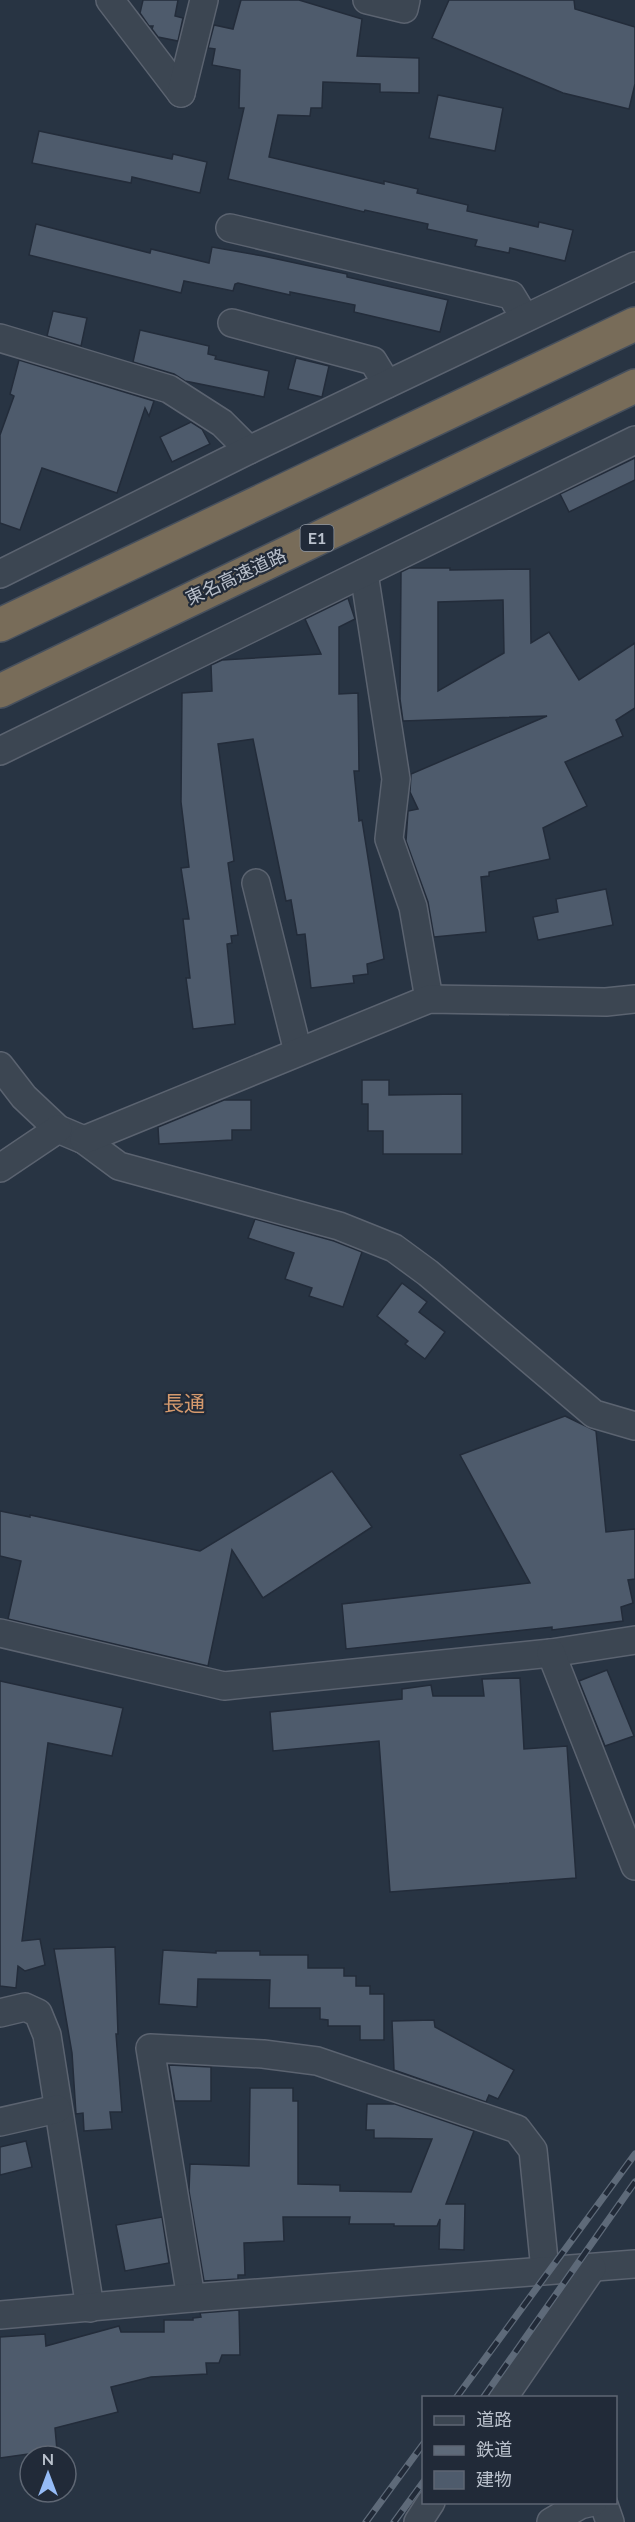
<svg xmlns="http://www.w3.org/2000/svg" width="635" height="2522" font-family="Lato,'Noto Sans JP',sans-serif">
  <style>
    .building { fill: #4e5b6c; stroke: #232c3a; stroke-width: 1.5; fill-rule: evenodd }
    .lines { fill: none; stroke-linecap: round; stroke-linejoin: round }
    .minor-casing { stroke: #5b6370; stroke-width: 30 }
    .motorway-casing { stroke: #47505d; stroke-width: 36 }
    .minor { stroke: #3c4652; stroke-width: 27 }
    .motorway { stroke: #786c59; stroke-width: 33 }
    .rail-casing { stroke: #5e6a79; stroke-width: 7 }
    .rail { stroke: #212a38; stroke-width: 4.5; stroke-dasharray: 14; stroke-linecap: butt }
    .labels { text-anchor: middle; stroke-width: 4.5; stroke-linejoin: round; paint-order: stroke }
    .shield { fill: #212a38; stroke: #8c94a0; stroke-width: 1.5 }
    .shield-label { font-size: 16px; font-weight: bold; fill: #bac1cc }
    .street-label { font-size: 18px; fill: #bac1cc; stroke: #212a38 }
    .quarter-label { font-size: 21px; fill: #d4996d; stroke: #212a38 }
  </style>
  <rect width="100%" height="100%" fill="#283443"/>
  <g class="building">
    <polygon points="143,0 178,0 175,16 183,18 178,41 158,37 152,29 153,26 149,26 140,13"/>
    <polygon points="241,0 299,0 362,19 357,56 419,58 419,93 380,92 380,84 323,82 322,108 311,108 310,116 278,115 269,157 384,184 384,181 418,189 417,193 468,205 467,211 538,227 539,222 573,230 565,261 510,248 509,253 475,246 477,240 427,229 428,224 365,210 364,212 228,179 244,108 239,108 240,70 212,65 215,49 208,48 214,25 233,29"/>
    <polygon points="449,0 574,0 575,9 635,27 635,84 629,109 563,93 432,38"/>
    <polygon points="438,95 503,108 495,151 429,138"/>
    <polygon points="39,131 172,159 173,154 207,162 200,193 132,177 131,183 32,163"/>
    <polygon points="36,224 150,253 151,249 209,263 212,247 263,256 347,274 347,277 448,300 440,332 354,312 355,305 290,292 290,295 238,283 235,284 233,291 184,281 181,293 29,255"/>
    <polygon points="53,311 87,318 81,346 47,336"/>
    <polygon points="140,330 209,346 208,354 216,356 215,359 269,371 264,397 185,381 174,374 133,362"/>
    <polygon points="296,358 329,366 322,397 288,389"/>
    <polygon points="19,360 154,401 149,416 145,408 117,493 42,468 20,530 0,523 0,435 14,396 10,394"/>
    <polygon points="191,422 202,429 210,444 172,462 160,437"/>
    <polygon points="635,458 635,480 569,512 560,494"/>
    <path d="M409 568H450V570L530 569 531 643 549 632 579 680 635 643V708L616 720 623 736 565 762 587 806 543 828 550 859 489 872V876L481 877 486 932 434 937 428 902 406 841 408 811 418 809 410 792 411 774 547 716 403 721 400 699 401 572ZM503 600 504 653 438 691V602Z"/>
    <polygon points="348,598 355,619 339,627 339,694 358,693 359,771 354,771 359,821 362,820 384,959 367,964 368,974 353,976 354,983 311,988 305,934 297,935 291,900 286,901 253,739 218,744 234,861 228,863 238,935 231,936 232,943 227,944 235,1024 193,1029 186,978 190,978 183,919 189,919 181,868 189,867 181,802 182,693 212,691 211,665 222,660 321,654 305,619"/>
    <polygon points="606,889 613,925 538,940 533,917 558,912 556,899"/>
    <polygon points="362,1080 389,1080 389,1095 462,1094 462,1154 383,1154 383,1131 368,1131 368,1104 362,1104"/>
    <polygon points="224,1100 251,1100 251,1130 232,1130 232,1140 159,1144 158,1127"/>
    <polygon points="255,1219 334,1241 362,1252 343,1307 309,1296 312,1288 285,1279 294,1253 248,1238"/>
    <polygon points="402,1283 427,1302 419,1312 445,1332 425,1359 405,1344 408,1341 377,1316"/>
    <polygon points="565,1416 596,1431 606,1532 635,1529 635,1579 628,1580 633,1603 621,1607 623,1621 552,1630 552,1627 346,1649 342,1604 530,1583 460,1455"/>
    <polygon points="332,1471 372,1527 263,1598 232,1550 208,1666 8,1619 21,1561 0,1556 0,1511 30,1517 30,1515 200,1551"/>
    <polygon points="607,1670 634,1736 605,1746 579,1681"/>
    <polygon points="520,1678 524,1749 567,1746 576,1878 390,1892 379,1741 273,1751 270,1712 402,1699 402,1689 431,1685 433,1696 484,1696 482,1679"/>
    <polygon points="0,1681 123,1708 112,1756 48,1743 22,1941 40,1939 45,1965 25,1971 18,1966 16,1988 0,1986"/>
    <polygon points="115,1947 118,2034 116,2034 122,2112 110,2112 112,2129 84,2131 83,2113 76,2114 72,2053 54,1949"/>
    <polygon points="163,1950 216,1953 216,1951 260,1951 260,1955 308,1955 308,1968 344,1968 344,1976 356,1976 356,1986 370,1986 370,1994 384,1994 384,2040 360,2040 360,2026 328,2026 328,2020 320,2019 320,2008 269,2008 270,1980 198,1979 197,2007 159,2004"/>
    <polygon points="434,2020 435,2027 514,2070 498,2099 489,2095 486,2102 394,2070 392,2021"/>
    <polygon points="169,2065 211,2067 211,2101 175,2101"/>
    <polygon points="250,2088 293,2088 293,2101 298,2101 298,2184 340,2185 340,2191 411,2192 432,2139 374,2138 374,2130 366,2130 367,2104 395,2104 474,2131 446,2204 465,2204 464,2250 439,2249 440,2219 437,2226 394,2226 394,2224 349,2224 350,2217 283,2217 284,2241 244,2243 245,2275 238,2275 238,2279 204,2281 189,2191 190,2164 249,2166"/>
    <polygon points="26,2141 32,2167 0,2175 0,2147"/>
    <polygon points="162,2217 169,2263 125,2271 116,2225"/>
    <polygon points="239,2310 240,2355 222,2355 219,2363 206,2363 207,2374 151,2377 111,2387 118,2412 55,2428 57,2450 0,2458 0,2337 45,2334 46,2346 119,2326 121,2332 164,2332 164,2320 193,2320 193,2318 201,2317 200,2313"/>
  </g>
  <g class="lines">
    <g class="minor-casing">
      <g id="minor">
        <polyline points="110,0 181,93"/>
        <polyline points="367,0 404,9 406,0"/>
        <polyline points="181,93 204,0"/>
        <polyline points="230,228 511,295 525,318"/>
        <polyline points="232,323 373,361 387,384"/>
        <polyline points="0,338 169,389 222,423 249,450"/>
        <polyline points="364,573 396,779 389,839 413,907 429,999"/>
        <polyline points="0,574 249,450 635,266"/>
        <polyline points="0,751 635,440"/>
        <polyline points="256,883 298,1052"/>
        <polyline points="0,1066 24,1097 58,1129 84,1140 119,1166 339,1226 394,1248 428,1273 594,1414 635,1426"/>
        <polyline points="84,1140 429,999 606,1002 635,999"/>
        <polyline points="0,1168 58,1129"/>
        <polyline points="0,1633 224,1686 551,1653 635,1640"/>
        <polyline points="551,1653 635,1866"/>
        <polyline points="0,2013 25,2007 38,2013 47,2035 90,2308"/>
        <polyline points="0,2122 57,2109"/>
        <polyline points="191,2298 150,2048 263,2054 317,2061 517,2129 533,2150 545,2270"/>
        <polyline points="0,2315 191,2298 635,2264"/>
        <polyline points="503,2398 592,2268"/>
        <polyline points="603,2502 610,2522"/>
        <polyline points="418,2522 431,2502"/>
        <polyline points="551,2522 580,2505 593,2502"/>
      </g>
    </g>
    <g class="motorway-casing">
      <g id="motorway">
        <polyline points="0,625 635,324"/>
        <polyline points="0,691 635,386"/>
      </g>
    </g>
    <use href="#minor" class="minor"/>
    <use href="#motorway" class="motorway"/>
    <g class="rail-casing">
      <g id="rail">
        <polyline points="456,2398 635,2154"/>
        <polyline points="483,2398 635,2182"/>
        <polyline points="366,2522 424,2443"/>
        <polyline points="394,2522 424,2481"/>
      </g>
    </g>
    <use href="#rail" class="rail"/>
  </g>
  <g class="labels">
    <rect class="shield" x="300.5" y="525" width="33" height="26" rx="4.5"/>
    <g class="shield-label">
      <text x="317" y="544">E1</text>
    </g>
    <g class="street-label">
      <text transform="translate(236 577) rotate(-25)" y="6">東名高速道路</text>
    </g>
    <g class="quarter-label">
      <text x="184" y="1411">長通</text>
    </g>
  </g>
  <rect x="422" y="2396" width="195" height="108" fill="#212a38" stroke="#5e6673" stroke-width="1.5"/>
  <rect x="434" y="2416" width="30" height="9" fill="#3c4652" stroke="#5e6673" stroke-width="1.5"/>
  <text x="476" y="2426" font-size="18" fill="#bac1cc">道路</text>
  <rect x="434" y="2446" width="30" height="9" fill="#5e6a79" stroke="#5e6673" stroke-width="1.5"/>
  <text x="476" y="2456" font-size="18" fill="#bac1cc">鉄道</text>
  <rect x="434" y="2471" width="30" height="18" fill="#4e5b6c" stroke="#5e6673" stroke-width="1.5"/>
  <text x="476" y="2486" font-size="18" fill="#bac1cc">建物</text>
  <g transform="translate(48 2474)"><circle r="28" fill="#212a38" stroke="#5e6673" stroke-width="1.5"/>
  <path d="M0-4.5L10 22L0 15L-10 22Z" fill="#95bbf6"/>
  <text y="-9" font-size="16" font-weight="bold" text-anchor="middle" fill="#bac1cc">N</text>
  </g>
</svg>
